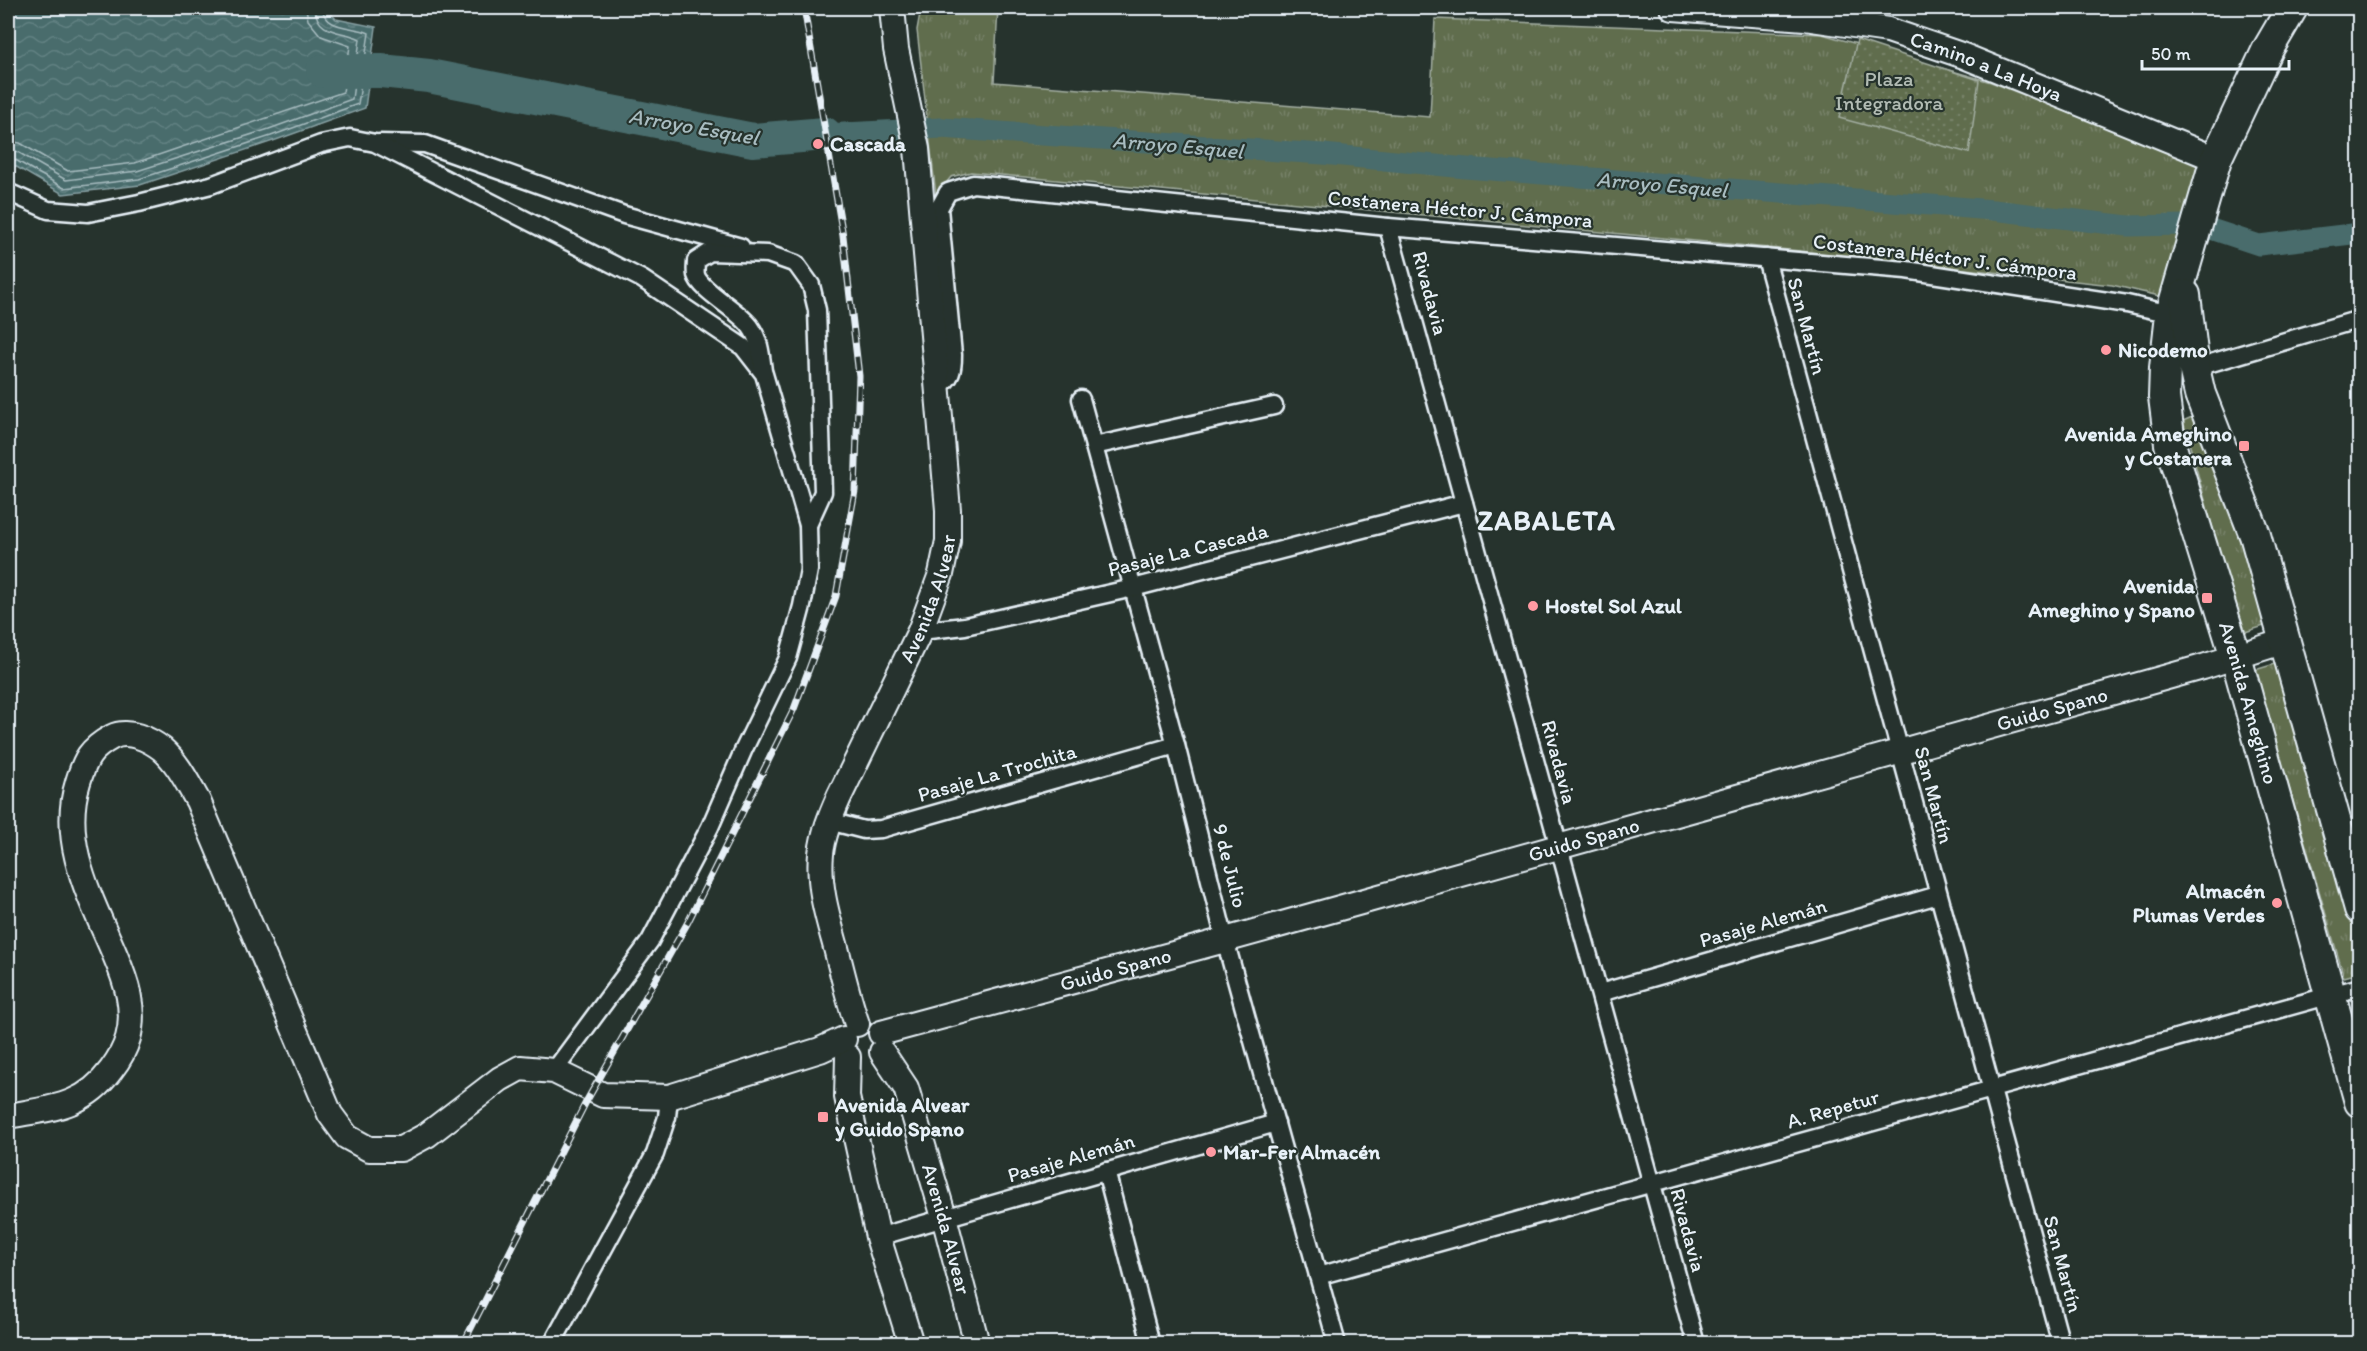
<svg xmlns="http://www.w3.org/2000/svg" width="2367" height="1351" font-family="Itim,sans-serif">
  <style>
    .grass { fill: url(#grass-tufts); stroke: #a4afa3; stroke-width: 1.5 }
    .park { fill: url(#park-dots); stroke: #a4afa3; stroke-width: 1.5 }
    .water { fill: url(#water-waves); stroke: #88a1a4; stroke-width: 1.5 }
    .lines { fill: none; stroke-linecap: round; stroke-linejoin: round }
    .shore { stroke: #a8bcc0; stroke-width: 1.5 }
    .canal { stroke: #486c6c; stroke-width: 21 }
    .river { stroke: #486c6c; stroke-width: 34 }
    .street-casing { stroke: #e8f1f8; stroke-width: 21 }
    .secondary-casing { stroke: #e8f1f8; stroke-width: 28 }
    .highway-casing { stroke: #e8f1f8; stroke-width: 34 }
    .street { stroke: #26332d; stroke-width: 16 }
    .secondary { stroke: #26332d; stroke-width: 24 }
    .highway { stroke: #26332d; stroke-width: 30 }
    .rail-casing { stroke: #e8f1f8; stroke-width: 7 }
    .rail { stroke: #26332d; stroke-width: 4.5; stroke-dasharray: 14; stroke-linecap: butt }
    .poi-dot { fill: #ff9aa2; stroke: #26332d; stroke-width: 2 }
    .labels { text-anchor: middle; stroke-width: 4.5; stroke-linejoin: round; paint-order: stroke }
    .street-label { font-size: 21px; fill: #e8f1f8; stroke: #26332d }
    .park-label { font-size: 21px; fill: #b2bcb4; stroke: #26332d }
    .poi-label { font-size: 21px; font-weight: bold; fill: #e8f1f8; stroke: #26332d; text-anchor: start }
    .water-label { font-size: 22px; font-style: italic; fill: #a8bcc0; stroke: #26332d }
    .district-label { font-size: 27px; font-weight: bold; letter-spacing: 1.5px; fill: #e8f1f8; stroke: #26332d }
  </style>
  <defs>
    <pattern id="grass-tufts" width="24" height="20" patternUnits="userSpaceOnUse" patternTransform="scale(1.5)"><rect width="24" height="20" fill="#606d4e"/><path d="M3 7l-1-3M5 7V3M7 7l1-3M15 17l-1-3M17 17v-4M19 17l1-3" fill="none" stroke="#778268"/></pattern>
    <pattern id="park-dots" width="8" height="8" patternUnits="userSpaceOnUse" patternTransform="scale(1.5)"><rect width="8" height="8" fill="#606d4e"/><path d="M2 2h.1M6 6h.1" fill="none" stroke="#778268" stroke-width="1.8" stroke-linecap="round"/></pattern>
    <pattern id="water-waves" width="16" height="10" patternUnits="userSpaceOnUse" patternTransform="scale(1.5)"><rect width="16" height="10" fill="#486c6c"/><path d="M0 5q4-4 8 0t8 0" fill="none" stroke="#628182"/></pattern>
  </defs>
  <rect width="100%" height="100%" fill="#26332d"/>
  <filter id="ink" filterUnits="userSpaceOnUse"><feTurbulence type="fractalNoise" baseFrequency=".0167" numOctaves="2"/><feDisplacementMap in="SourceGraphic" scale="12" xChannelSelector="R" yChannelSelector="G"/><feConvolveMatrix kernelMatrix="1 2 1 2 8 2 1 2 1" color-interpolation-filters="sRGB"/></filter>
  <g filter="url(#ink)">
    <g class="grass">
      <polygon points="921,8 998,8 994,82 1430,117 1435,19 1822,34 1991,82 2202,165 2164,297 2112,285 1800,251 971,172 951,177 936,195 917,30"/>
      <polygon points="2192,417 2243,540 2267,625 2242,633 2183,421"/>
      <polygon points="2278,663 2359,942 2359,973 2344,977 2255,670"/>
    </g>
    <polygon class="park" points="1857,40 1979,80 1969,153 1839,118"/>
    <polygon class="water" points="8,8 326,8 336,19 376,27 365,108 273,141 140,185 63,194 8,162"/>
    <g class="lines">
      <g class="shore">
        <polyline points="8,141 20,143 68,171 135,163 343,92 350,46 321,36 308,20 306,8"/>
        <path d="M8 150 16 151 66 180 137 171 269 129 352 99 360 39C343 30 317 36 315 8"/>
        <path d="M8 157 12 158 64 188 139 179 271 136 358 104 369 33C353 25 326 31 322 8"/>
      </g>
      <polyline class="canal" points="825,134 941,128 1323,154 1466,168 1993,210 2128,226 2187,225 2205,227 2259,245 2360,233"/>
      <polyline class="river" points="323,71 381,71 429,76 753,140 825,134"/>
      <g class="street-casing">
        <g id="street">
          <polyline points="379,143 425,144 624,215 741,247"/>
          <polyline points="8,192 48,210 88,213 139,203 211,185 321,144 350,138 375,143 642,279 743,347 764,374 808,525 809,570 802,606 788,658 743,751 710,827 650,941 554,1071"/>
          <polyline points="1388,227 1696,1344"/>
          <polyline points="1766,258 2061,1344"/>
          <polyline points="2194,368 2360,319"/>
          <path d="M763 371C761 355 760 340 750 326 738 310 700 290 696 275 695 271 696 265 696 261L710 252 768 254 796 264 811 285 817 310 823 492 808 525"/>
          <path d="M937 386C952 380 953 369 953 355L939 208 948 192 973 184 1388 227 1906 270 2127 304 2171 314"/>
          <polyline points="1081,399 1176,745 1225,940 1337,1344"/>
          <polyline points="1094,446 1274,406"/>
          <polyline points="920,631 965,626 1133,588 1464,503"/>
          <polyline points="829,821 864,830 881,829 1176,745"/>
          <polyline points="1600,993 1938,895"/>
          <polyline points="1106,1171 1151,1344"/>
          <polyline points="878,1237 1276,1123"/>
          <polyline points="1318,1276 2360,987"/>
          <polyline points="552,1344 655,1154 667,1117 669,1097"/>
        </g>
      </g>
      <g class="secondary-casing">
        <g id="secondary">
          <path id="s1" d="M1673 8 1805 18 1888 30 1964 56 2216 159"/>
          <path id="s2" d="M857 1024C848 998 842 971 835 944 827 915 818 885 821 854 823 834 831 815 839 797L920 631 941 574 948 541V510L917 149 896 49 892 8"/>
          <path id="s3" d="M881 1033 1225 940 2203 667 2285 641"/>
          <path id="s4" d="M882 1052 906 1088 944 1217 977 1344"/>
          <polyline points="848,1057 847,1097 878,1237 911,1344"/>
          <path d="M8 1116C51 1108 83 1108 111 1070 118 1061 125 1049 128 1038 136 1009 126 981 115 955 92 900 59 843 78 782 85 759 90 749 112 737 128 729 149 739 162 749 178 763 187 782 198 801L330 1114 347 1137 369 1149H401L427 1135 500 1079 520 1068 554 1071 603 1095 669 1097 820 1050 844 1039"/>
        </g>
      </g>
      <g class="highway-casing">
        <g id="highway">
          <path id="s5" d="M2292 8 2268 49 2216 159 2171 314 2165 368 2164 397 2170 444 2236 657 2360 1102"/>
          <polyline points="2185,295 2194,368 2200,394 2255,535 2360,909"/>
        </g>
      </g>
      <use href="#street" class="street"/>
      <use href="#secondary" class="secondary"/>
      <use href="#highway" class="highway"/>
      <g class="rail-casing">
        <polyline id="rail" points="463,1344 586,1102 688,922 794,709 836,596 855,491 859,376 843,236 804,8"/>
      </g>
      <use href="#rail" class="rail"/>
    </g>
  </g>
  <g class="poi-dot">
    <circle cx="818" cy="144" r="6"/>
    <circle cx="2106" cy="350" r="6"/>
    <rect x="2238" y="440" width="12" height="12" rx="3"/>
    <rect x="2201" y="592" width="12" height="12" rx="3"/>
    <circle cx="1533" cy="606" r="6"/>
    <circle cx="2277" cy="903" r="6"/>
    <rect x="817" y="1111" width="12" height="12" rx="3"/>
    <circle cx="1211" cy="1152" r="6"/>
  </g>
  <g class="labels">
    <g class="street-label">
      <text dy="7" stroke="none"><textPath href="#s1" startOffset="321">Camino a La Hoya</textPath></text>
      <text transform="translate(1460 209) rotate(5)" y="7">Costanera Héctor J. Cámpora</text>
      <text transform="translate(1945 257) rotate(7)" y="7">Costanera Héctor J. Cámpora</text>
      <text transform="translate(1430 293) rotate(75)" y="7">Rivadavia</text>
      <text transform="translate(1807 326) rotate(75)" y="7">San Martín</text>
      <text transform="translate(1188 550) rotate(-14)" y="7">Pasaje La Cascada</text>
      <text dy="7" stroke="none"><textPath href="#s2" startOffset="453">Avenida Alvear</textPath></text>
      <text dy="7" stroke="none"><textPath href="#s5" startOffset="732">Avenida Ameghino</textPath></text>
      <text dy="7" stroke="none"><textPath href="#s3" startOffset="1215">Guido Spano</textPath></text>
      <text transform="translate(1559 762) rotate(75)" y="7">Rivadavia</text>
      <text transform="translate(997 773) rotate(-16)" y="7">Pasaje La Trochita</text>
      <text transform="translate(1934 795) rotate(75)" y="7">San Martín</text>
      <text dy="7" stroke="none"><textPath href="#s3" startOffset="729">Guido Spano</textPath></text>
      <text transform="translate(1230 866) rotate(76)" y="7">9 de Julio</text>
      <text transform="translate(1763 923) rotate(-16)" y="7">Pasaje Alemán</text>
      <text dy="7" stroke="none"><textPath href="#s3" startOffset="243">Guido Spano</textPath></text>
      <text transform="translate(1833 1109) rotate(-16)" y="7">A. Repetur</text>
      <text transform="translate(1071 1158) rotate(-16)" y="7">Pasaje Alemán</text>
      <text dy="7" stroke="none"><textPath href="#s4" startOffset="190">Avenida Alvear</textPath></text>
      <text transform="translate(1688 1230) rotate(75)" y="7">Rivadavia</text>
      <text transform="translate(2063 1264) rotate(75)" y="7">San Martín</text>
    </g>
    <g class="park-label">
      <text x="1889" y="86">Plaza<tspan x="1889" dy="24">Integradora</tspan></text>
    </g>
    <g class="poi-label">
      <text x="830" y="151">Cascada</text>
      <text x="2118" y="357">Nicodemo</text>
      <text x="2232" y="441" text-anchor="end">Avenida Ameghino<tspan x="2232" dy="24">y Costanera</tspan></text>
      <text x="2195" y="593" text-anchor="end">Avenida<tspan x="2195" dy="24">Ameghino y Spano</tspan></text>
      <text x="1545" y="613">Hostel Sol Azul</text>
      <text x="2265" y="898" text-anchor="end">Almacén<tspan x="2265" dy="24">Plumas Verdes</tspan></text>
      <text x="835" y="1112">Avenida Alvear<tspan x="835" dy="24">y Guido Spano</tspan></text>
      <text x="1223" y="1159">Mar-Fer Almacén</text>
    </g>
    <g class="water-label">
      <text transform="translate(694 126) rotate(10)" y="8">Arroyo Esquel</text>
      <text transform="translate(1178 145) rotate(5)" y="8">Arroyo Esquel</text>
      <text transform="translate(1662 184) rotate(5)" y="8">Arroyo Esquel</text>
    </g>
    <g class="district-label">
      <text x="1547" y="530">ZABALETA</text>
    </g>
  </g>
  <rect width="2367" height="1351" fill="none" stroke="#26332d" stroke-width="30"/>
  <rect x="15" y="15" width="2337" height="1321" fill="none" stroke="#e8f1f8" stroke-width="2" filter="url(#ink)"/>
  <path d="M2142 60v9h147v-9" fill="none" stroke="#e8f1f8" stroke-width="3"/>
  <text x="2151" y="60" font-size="18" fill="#e8f1f8" stroke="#26332d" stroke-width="4.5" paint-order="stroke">50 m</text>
</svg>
